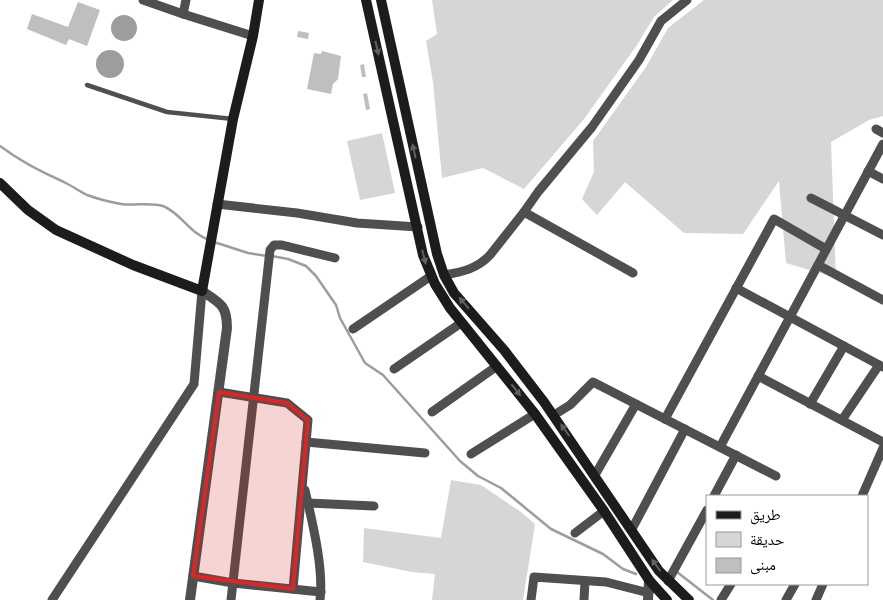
<svg xmlns="http://www.w3.org/2000/svg" width="883" height="600" font-family="'DM Sans','Noto Naskh Arabic',sans-serif">
  <style>
    .green { fill: #d6d6d6 }
    .water { fill: #9d9d9d }
    .lines { fill: none; stroke-linecap: round; stroke-linejoin: round }
    .stream { stroke: #9d9d9d; stroke-width: 2.5 }
    .building { fill: #bfbfbf }
    .service { stroke: #4f4f4f; stroke-width: 4.5 }
    .minor { stroke: #4f4f4f; stroke-width: 9 }
    .tertiary { stroke: #4f4f4f; stroke-width: 10 }
    .secondary { stroke: #1c1c1c; stroke-width: 10 }
    .oneway { fill: #606060 }
    .marked { fill: #d62828; fill-opacity: 0.2; stroke: #d62828; stroke-width: 4; stroke-linejoin: round }
  </style>
  <rect width="100%" height="100%" fill="#fff"/>
  <g class="green">
    <polygon points="432,0 673,0 654,17 637,45 584,119 524,189 483,168 442,178 433,82 426,41 437,34"/>
    <polygon points="704,0 883,0 883,116 869,120 831,142 836,278 786,263 779,181 743,234 684,233 625,182 597,215 582,199 594,172 593,141 646,67 668,28"/>
    <polygon points="382,133 395,193 360,200 347,141"/>
    <polygon points="451,480 481,485 521,512 535,524 523,600 432,600 435,574 412,572 363,562 364,528 441,538"/>
  </g>
  <g class="water">
    <circle cx="124" cy="28" r="13"/>
    <circle cx="110" cy="64" r="14"/>
  </g>
  <g class="lines">
    <g class="stream">
      <path d="M0 146C20 161 41 172 64 182 72 186 79 191 87 195 98 199 110 202 121 204 135 206 150 202 163 206 181 213 189 233 209 240"/>
      <polyline points="214,242 248,253 267,256"/>
      <polyline points="272,256 288,259 306,266 316,276 336,305 340,318 365,363 383,375 460,461 478,476 501,488 551,529 603,554 623,569 636,574"/>
      <polyline points="677,572 713,600"/>
    </g>
  </g>
  <g class="building">
    <polygon points="78,2 100,10 87,46 69,39 66,45 27,29 32,14 68,27"/>
    <polygon points="298,31 309,33 308,39 297,37"/>
    <polygon points="322,51 341,56 338,79 333,84 331,94 307,89 314,53 321,54"/>
    <polygon points="364,64 366,77 362,77 360,65"/>
    <polygon points="367,93 370,109 366,110 363,94"/>
  </g>
  <g class="lines">
    <polyline class="service" points="87,85 167,112 233,119"/>
    <g class="minor">
      <polyline points="143,0 183,14 253,36"/>
      <polyline points="183,14 186,0"/>
      <polyline points="876,129 883,133"/>
      <polyline points="868,171 883,179"/>
      <polyline points="811,198 883,235"/>
      <polyline points="217,204 297,213 357,223 418,227"/>
      <polyline points="524,212 633,273"/>
      <polyline points="818,265 883,300"/>
      <path d="M444 275C462 272 477 269 490 255L524 212 538 192 592 127 639 60 661 21 687 0"/>
      <polyline points="736,288 883,367"/>
      <polyline points="353,329 431,276"/>
      <polyline points="394,369 461,323"/>
      <polyline points="758,376 883,442"/>
      <polyline points="219,392 287,403 308,420 293,589"/>
      <polyline points="810,404 844,346"/>
      <polyline points="432,412 497,366"/>
      <polyline points="554,415 570,405 593,382 776,476"/>
      <polyline points="665,419 774,219 826,249"/>
      <polyline points="842,420 879,365"/>
      <polyline points="306,442 425,453"/>
      <polyline points="720,447 883,144"/>
      <polyline points="471,454 535,414"/>
      <polyline points="595,475 636,404"/>
      <path d="M305 490C312 521 324 568 320 600"/>
      <polyline points="714,496 736,455"/>
      <polyline points="862,496 883,448"/>
      <polyline points="308,503 374,506"/>
      <polyline points="632,529 685,429"/>
      <polyline points="575,533 604,511"/>
      <polyline points="193,576 233,583 321,592"/>
      <polyline points="668,581 707,510"/>
      <polyline points="52,600 194,384 202,291"/>
      <polyline points="231,600 270,250 274,245 282,245 335,258"/>
      <polyline points="531,600 534,577 606,582 649,593"/>
      <polyline points="584,600 585,581"/>
      <polyline points="721,600 731,584"/>
      <polyline points="786,600 795,584"/>
      <polyline points="816,600 823,584"/>
    </g>
    <g class="tertiary">
      <path d="M190 600 227 328C227 305 220 303 202 291"/>
      <polyline points="648,600 649,580"/>
    </g>
    <g class="secondary">
      <polyline points="366,0 423,255 435,284 450,308 535,414 604,511 649,580 667,600"/>
      <polyline points="381,0 437,254 444,275 454,293 504,350 544,402 659,571 689,600"/>
      <polyline points="0,183 28,210 56,230 133,265 202,291 233,119 253,36 259,0"/>
    </g>
  </g>
  <defs><path id="oneway-solid" d="M-6-.8H1V-3.2L6.5 0L1 3.2V.8H-6Z" transform="scale(1.25)"/></defs>
  <g class="oneway">
    <use href="#oneway-solid" transform="translate(377 48) rotate(77)"/>
    <use href="#oneway-solid" transform="translate(414 151) rotate(-103)"/>
    <use href="#oneway-solid" transform="translate(424 257) rotate(76)"/>
    <use href="#oneway-solid" transform="translate(464 303) rotate(-131)"/>
    <use href="#oneway-solid" transform="translate(516 390) rotate(52)"/>
    <use href="#oneway-solid" transform="translate(565 430) rotate(-125)"/>
    <use href="#oneway-solid" transform="translate(656 565) rotate(-126)"/>
  </g>
  <path class="marked" d="M219 392 287 403 308 420 293 589 193 576Z"/>
  <rect x="706" y="495" width="162" height="90" fill="#ffffff" stroke="#999999"/>
  <rect x="716" y="511" width="25" height="8" fill="#1c1c1c" stroke="#999999"/>
  <text x="750" y="520" font-size="15" fill="#000000">طريق</text>
  <rect x="716" y="532" width="25" height="15" fill="#d6d6d6" stroke="#999999"/>
  <text x="750" y="545" font-size="15" fill="#000000">حديقة</text>
  <rect x="716" y="558" width="25" height="15" fill="#bfbfbf" stroke="#999999"/>
  <text x="750" y="570" font-size="15" fill="#000000">مبنى</text>
</svg>
